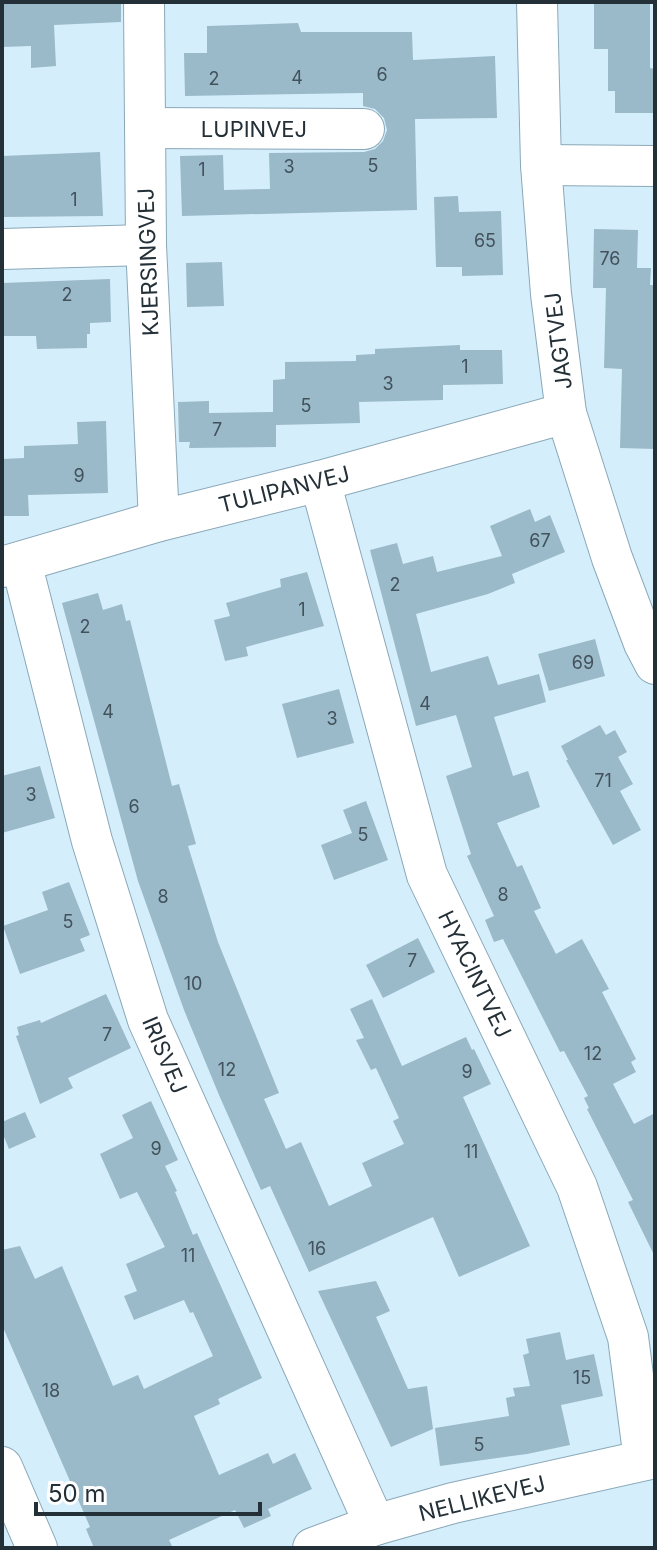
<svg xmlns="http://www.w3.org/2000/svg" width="657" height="1550" font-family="Inter,sans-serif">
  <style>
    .building { fill: #9ab9c9 }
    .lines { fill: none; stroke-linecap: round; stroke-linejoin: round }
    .minor-casing { stroke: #8aa8b8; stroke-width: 42 }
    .minor { stroke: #fff; stroke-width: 40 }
    .labels { text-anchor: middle; stroke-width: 6; stroke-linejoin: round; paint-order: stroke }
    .number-label { font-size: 18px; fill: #42525c }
    .street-label { font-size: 22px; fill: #243037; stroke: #fff }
  </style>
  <rect width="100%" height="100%" fill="#d5eefc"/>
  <g class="building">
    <polygon points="2,2 121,2 121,22 54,25 56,66 31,68 31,46 2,47"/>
    <polygon points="594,2 650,2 650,68 655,69 654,113 615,113 615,91 608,91 608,49 594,49"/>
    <polygon points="298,23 301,32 412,32 413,60 495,56 497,118 415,119 417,210 182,216 180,156 223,155 224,190 270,189 269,153 364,152 375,149 383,141 387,130 384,118 375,109 363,106 363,93 185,96 184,53 207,53 207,26"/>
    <polygon points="100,152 103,216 2,217 2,156"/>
    <polygon points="458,196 459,212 501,211 503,275 462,276 462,267 436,267 434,197"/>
    <polygon points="594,229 638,230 637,268 651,268 650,285 655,285 655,449 620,448 622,369 604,368 606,288 593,288"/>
    <polygon points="222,262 224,306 187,307 186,263"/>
    <polygon points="110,279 111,322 90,323 90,334 87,334 87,348 37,349 36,336 2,336 2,283"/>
    <polygon points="460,345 460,350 502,350 503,384 443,385 443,400 359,402 360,423 276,425 276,447 189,448 190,442 179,442 178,402 209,401 209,413 273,412 273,380 285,379 285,362 356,361 356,355 375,354 375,349"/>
    <polygon points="106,421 108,493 28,495 29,516 2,516 2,459 24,458 24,446 78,444 77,422"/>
    <polygon points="530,509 535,522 550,515 565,552 512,574 515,583 488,594 416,614 431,672 488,656 498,685 539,674 546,702 494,717 513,776 528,771 540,807 497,823 517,867 522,865 541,908 534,911 556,954 582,939 609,989 602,992 636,1059 631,1062 636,1072 613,1084 634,1124 655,1113 655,1257 628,1202 633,1200 587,1109 589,1108 584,1098 588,1096 564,1051 560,1052 503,939 494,942 485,920 494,916 467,856 471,854 446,776 472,767 456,715 416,726 370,550 397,543 403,564 433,556 437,572 502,556 490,526"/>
    <polygon points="307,572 324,626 246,647 248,656 225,661 214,620 230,616 226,603 281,587 280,579"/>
    <polygon points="98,593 103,610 122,604 126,621 130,620 172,786 179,784 196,844 188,846 218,942 279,1093 264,1099 286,1149 301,1142 329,1206 372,1186 362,1163 404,1144 393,1121 399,1118 376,1068 371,1070 356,1040 364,1038 350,1009 372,999 402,1066 466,1037 472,1050 474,1049 491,1084 463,1097 530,1246 459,1277 433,1217 309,1272 270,1186 261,1190 219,1095 184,1010 138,881 62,603"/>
    <polygon points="595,639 605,676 549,691 538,654"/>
    <polygon points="339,689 354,743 297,758 282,704"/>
    <polygon points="600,725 606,735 615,730 627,752 618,757 633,784 620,791 641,830 613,845 566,760 568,760 561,746"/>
    <polygon points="40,766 55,818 2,833 2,776"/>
    <polygon points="366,801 388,860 334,880 321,845 352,833 343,810"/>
    <polygon points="69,882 90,935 80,939 85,951 20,974 3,926 48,910 42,892"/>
    <polygon points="418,938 435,972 383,998 366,965"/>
    <polygon points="106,994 131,1048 68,1078 73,1088 40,1104 16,1036 19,1035 17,1027 40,1020 41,1023"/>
    <polygon points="151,1101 178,1160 165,1166 177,1191 175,1192 193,1235 197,1233 262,1378 218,1399 220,1404 194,1416 219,1475 268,1453 273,1464 295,1453 312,1489 268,1509 271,1516 244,1528 235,1510 169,1540 173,1548 94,1548 86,1529 90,1527 2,1325 2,1250 20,1246 35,1279 62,1266 113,1386 138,1375 144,1389 213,1356 193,1312 190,1313 184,1300 134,1320 124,1296 137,1291 126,1264 165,1247 137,1192 120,1199 100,1154 133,1138 122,1115"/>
    <polygon points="25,1112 36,1137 9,1149 2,1132 2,1122"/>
    <polygon points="376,1281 390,1311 376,1317 408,1389 427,1386 433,1429 391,1447 318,1291"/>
    <polygon points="560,1332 566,1360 594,1354 603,1396 561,1405 570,1445 527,1454 440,1466 435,1428 509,1416 506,1398 515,1396 513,1388 530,1386 523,1355 529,1353 526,1339"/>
  </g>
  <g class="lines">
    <g class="minor-casing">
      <g id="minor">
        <polyline points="144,2 146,245 159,521"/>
        <polyline points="537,2 541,165 551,294 566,413 612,558 644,643 655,664"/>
        <polyline points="145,128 364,129"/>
        <polyline points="541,165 655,166"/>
        <polyline points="2,249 146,245"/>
        <polyline points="320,481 427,875 577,1187 628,1337 644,1460"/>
        <polyline points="21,562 92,841 148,1020 375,1525"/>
        <polyline points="2,567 159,521 320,481 566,413"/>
        <polyline points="2,1467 37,1548"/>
        <polyline points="313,1548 375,1525 453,1503 655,1458"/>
      </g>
    </g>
    <use href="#minor" class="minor"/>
  </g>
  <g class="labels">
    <g class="number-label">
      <text x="382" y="81">6</text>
      <text x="297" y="84">4</text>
      <text x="214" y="85">2</text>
      <text x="373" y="172">5</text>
      <text x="289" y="173">3</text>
      <text x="202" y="176">1</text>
      <text x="74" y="206">1</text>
      <text x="485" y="247">65</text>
      <text x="610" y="265">76</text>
      <text x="67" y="301">2</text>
      <text x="465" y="373">1</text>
      <text x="388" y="390">3</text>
      <text x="306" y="412">5</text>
      <text x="217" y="436">7</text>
      <text x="79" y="482">9</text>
      <text x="540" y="547">67</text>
      <text x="395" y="591">2</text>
      <text x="302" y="616">1</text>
      <text x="85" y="633">2</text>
      <text x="583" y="669">69</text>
      <text x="425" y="710">4</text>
      <text x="108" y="718">4</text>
      <text x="332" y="725">3</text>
      <text x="603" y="787">71</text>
      <text x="31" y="801">3</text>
      <text x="134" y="813">6</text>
      <text x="363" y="841">5</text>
      <text x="503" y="901">8</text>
      <text x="163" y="903">8</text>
      <text x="68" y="928">5</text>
      <text x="412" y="967">7</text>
      <text x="193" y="990">10</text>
      <text x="107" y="1041">7</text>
      <text x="593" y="1060">12</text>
      <text x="227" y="1076">12</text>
      <text x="467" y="1078">9</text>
      <text x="156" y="1155">9</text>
      <text x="471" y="1158">11</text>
      <text x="317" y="1255">16</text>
      <text x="188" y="1262">11</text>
      <text x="582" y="1384">15</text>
      <text x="51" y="1397">18</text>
      <text x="479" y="1451">5</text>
    </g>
    <g class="street-label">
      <text x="254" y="137">LUPINVEJ</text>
      <text transform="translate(148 262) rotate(-92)" y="8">KJERSINGVEJ</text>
      <text transform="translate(558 341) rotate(-97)" y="8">JAGTVEJ</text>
      <text transform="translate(284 489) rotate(-14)" y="8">TULIPANVEJ</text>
      <text transform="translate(475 974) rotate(64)" y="8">HYACINTVEJ</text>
      <text transform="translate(165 1055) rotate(67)" y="8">IRISVEJ</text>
      <text transform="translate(482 1498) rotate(-14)" y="8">NELLIKEVEJ</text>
    </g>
  </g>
  <rect width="657" height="1550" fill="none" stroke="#243037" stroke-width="8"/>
  <path d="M36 1502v12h224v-12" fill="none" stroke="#243037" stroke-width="4"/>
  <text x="48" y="1502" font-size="24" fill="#243037" stroke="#ffffff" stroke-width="6" paint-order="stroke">50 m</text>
</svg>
